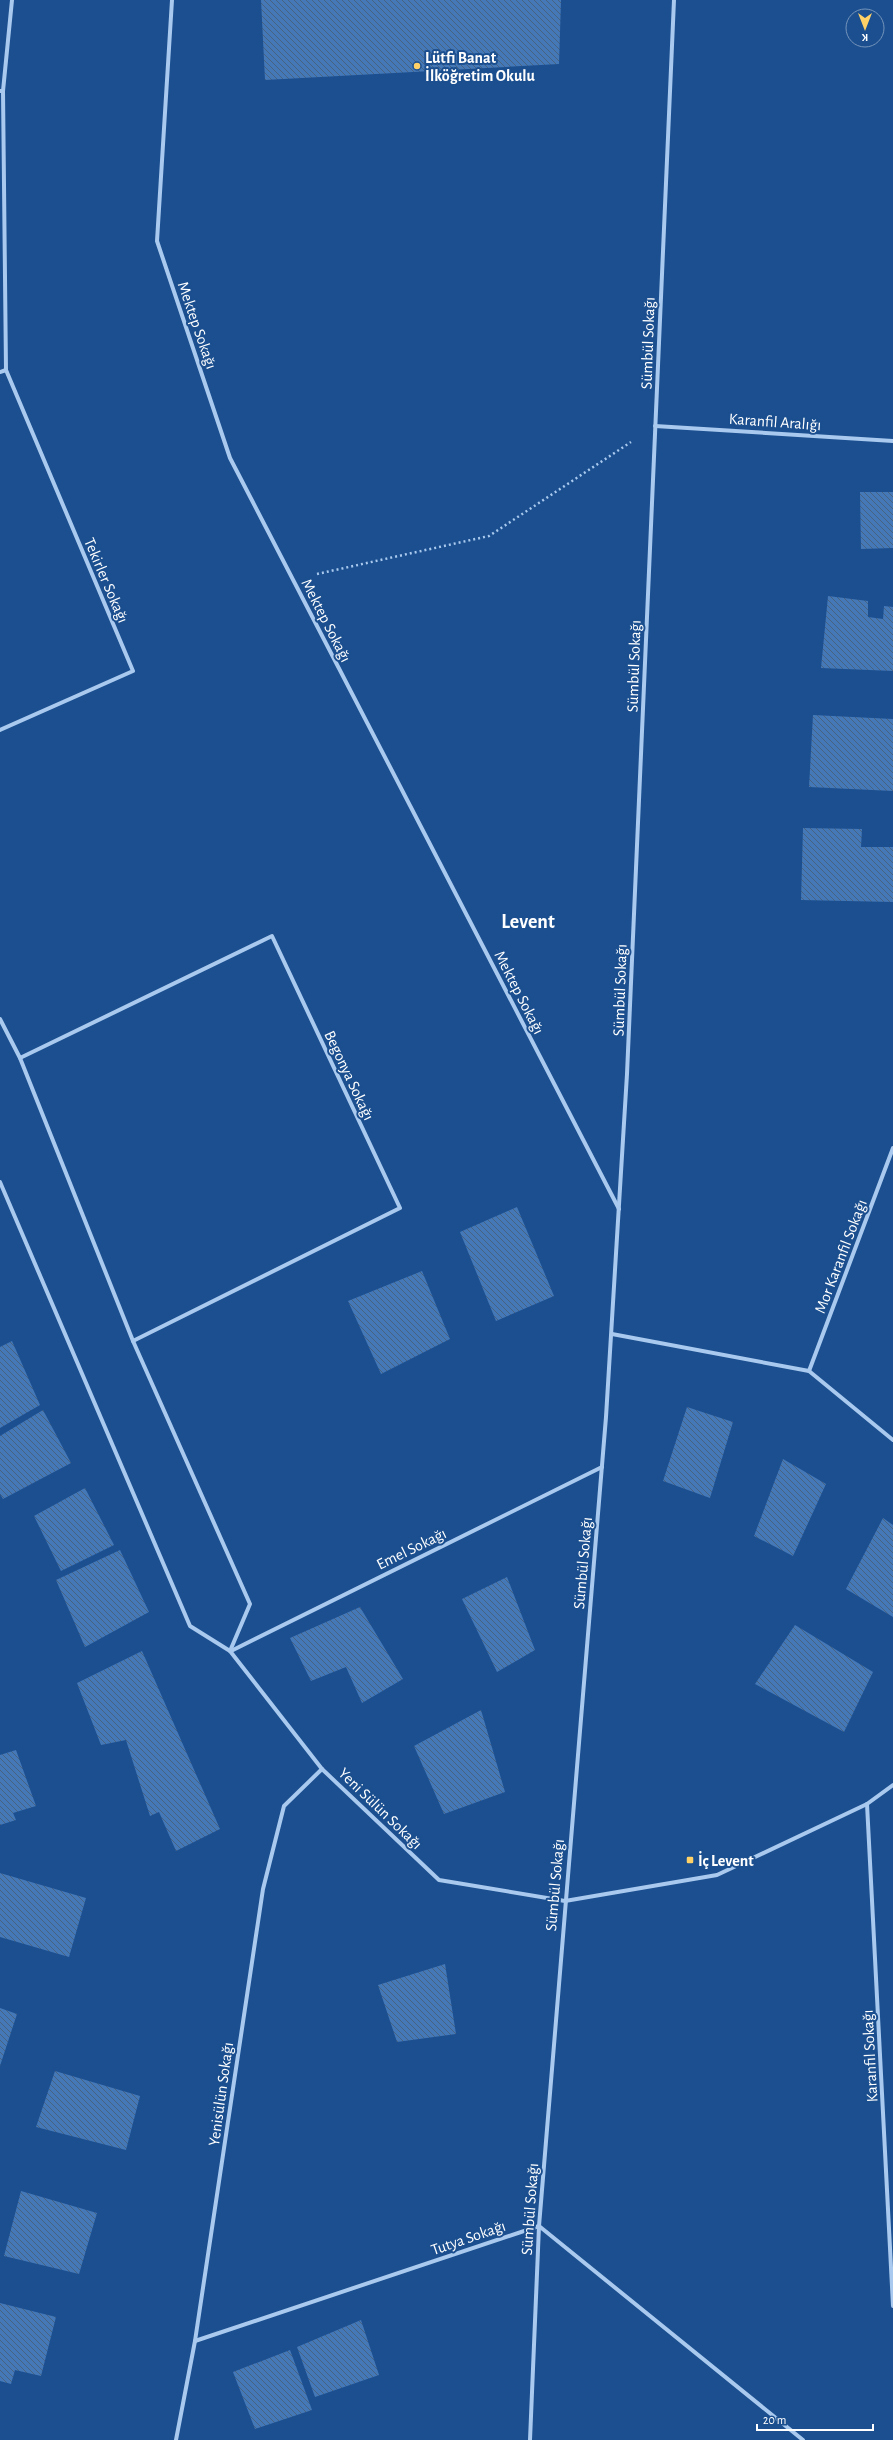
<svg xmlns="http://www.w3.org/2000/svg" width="893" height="2440" font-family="'Alegreya Sans',sans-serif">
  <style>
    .building { fill: url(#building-back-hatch) }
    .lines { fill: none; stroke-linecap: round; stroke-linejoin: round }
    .path { stroke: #a9c9ee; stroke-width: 2.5; stroke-dasharray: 2 3; stroke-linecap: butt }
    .minor { stroke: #a9c9ee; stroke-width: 4 }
    .poi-dot { fill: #ffd166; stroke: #1b4f8f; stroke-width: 1.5 }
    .labels { text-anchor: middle; stroke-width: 4; stroke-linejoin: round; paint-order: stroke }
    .poi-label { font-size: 16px; font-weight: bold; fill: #fff; stroke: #1b4f8f; text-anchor: start }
    .street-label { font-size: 16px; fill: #fff; stroke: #1b4f8f }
    .district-label { font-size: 20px; font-weight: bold; fill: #fff; stroke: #1b4f8f }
  </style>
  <defs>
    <pattern id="building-back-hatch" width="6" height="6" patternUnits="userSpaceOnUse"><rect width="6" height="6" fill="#4478b7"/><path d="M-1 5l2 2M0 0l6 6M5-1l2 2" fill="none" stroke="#486282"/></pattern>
  </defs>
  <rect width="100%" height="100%" fill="#1b4f8f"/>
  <g class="building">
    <polygon points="261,0 561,0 559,64 265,80"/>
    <polygon points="860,492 893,492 893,548 861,549"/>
    <polygon points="828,596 868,601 868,617 883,619 884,606 893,607 893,671 821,668"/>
    <polygon points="813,715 893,719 893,791 809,787"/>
    <polygon points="803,828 862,829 861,847 893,847 893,902 801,900"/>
    <polygon points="517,1207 554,1296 496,1321 460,1232"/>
    <polygon points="422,1271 450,1339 381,1374 348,1301"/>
    <polygon points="12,1341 40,1405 0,1428 0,1347"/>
    <polygon points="687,1407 733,1422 710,1498 663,1481"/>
    <polygon points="43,1410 71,1463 3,1499 0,1494 0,1436"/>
    <polygon points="783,1459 826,1484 793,1556 754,1536"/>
    <polygon points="85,1488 114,1545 61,1571 34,1516"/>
    <polygon points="883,1518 893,1525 893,1617 846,1589"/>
    <polygon points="120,1550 149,1612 85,1647 56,1580"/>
    <polygon points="507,1577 535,1650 497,1672 462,1599"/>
    <polygon points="360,1607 403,1679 362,1703 346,1667 311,1681 290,1638"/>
    <polygon points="795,1625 873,1672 844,1732 755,1684"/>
    <polygon points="142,1651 220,1829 176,1851 159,1812 150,1816 126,1740 101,1745 77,1683"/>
    <polygon points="481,1710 505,1792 444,1814 414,1746"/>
    <polygon points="16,1750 36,1806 13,1813 16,1820 0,1825 0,1755"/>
    <polygon points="0,1873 86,1898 69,1957 0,1937"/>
    <polygon points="445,1964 456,2034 397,2042 378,1985"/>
    <polygon points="0,2008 17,2014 0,2066"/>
    <polygon points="55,2071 140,2096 126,2150 36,2127"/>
    <polygon points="21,2191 97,2213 79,2274 4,2256"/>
    <polygon points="0,2303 56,2317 41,2376 15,2370 11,2384 0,2381"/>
    <polygon points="361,2320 379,2375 315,2397 297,2347"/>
    <polygon points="290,2350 312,2410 255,2429 233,2372"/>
  </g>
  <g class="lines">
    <polyline class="path" points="317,574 489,536 631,442"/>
    <g class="minor">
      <polyline points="172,0 157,241 230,458 619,1209"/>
      <polyline points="0,91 3,91 12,0"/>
      <polyline points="3,91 6,370"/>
      <polyline points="0,372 6,370 133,671 0,730"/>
      <polyline points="655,426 893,441"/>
      <polyline points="0,1019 20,1058 133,1341 250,1604 230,1651"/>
      <polyline points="20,1058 272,936 400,1208 133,1341"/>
      <polyline points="0,1182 190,1626 230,1651 322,1769 439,1880 565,1901 717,1875 867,1804 893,1785"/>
      <polyline points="612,1334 809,1371 893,1440"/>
      <polyline points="809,1371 893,1148"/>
      <polyline points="231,1651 602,1467"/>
      <polyline points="867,1804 893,2306"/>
      <polyline points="195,2341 539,2226 803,2440"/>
      <polyline points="176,2440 195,2341 263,1889 284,1806 322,1769"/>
      <polyline points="530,2440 539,2226 606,1417 627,1074 674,0"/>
    </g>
  </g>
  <g class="poi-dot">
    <circle cx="417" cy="66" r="4"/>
    <rect x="686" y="1856" width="8" height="8" rx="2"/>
  </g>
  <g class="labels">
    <g class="poi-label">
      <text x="425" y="63">Lütfi Banat<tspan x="425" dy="18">İlköğretim Okulu</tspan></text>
      <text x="698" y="1866">İç Levent</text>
    </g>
    <g class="street-label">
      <text transform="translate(198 325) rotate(71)" y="6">Mektep Sokağı</text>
      <text transform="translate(647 343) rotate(-88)" y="6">Sümbül Sokağı</text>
      <text transform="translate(775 421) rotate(4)" y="6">Karanfil Aralığı</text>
      <text transform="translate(107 580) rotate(67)" y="6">Tekirler Sokağı</text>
      <text transform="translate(327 620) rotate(63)" y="6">Mektep Sokağı</text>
      <text transform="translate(633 666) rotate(-88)" y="6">Sümbül Sokağı</text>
      <text transform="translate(619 990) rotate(-88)" y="6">Sümbül Sokağı</text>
      <text transform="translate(520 992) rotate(63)" y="6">Mektep Sokağı</text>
      <text transform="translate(350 1075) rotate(65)" y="6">Begonya Sokağı</text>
      <text transform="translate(840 1256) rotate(-69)" y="6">Mor Karanfil Sokağı</text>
      <text transform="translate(411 1548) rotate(-26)" y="6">Emel Sokağı</text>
      <text transform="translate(582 1563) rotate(-85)" y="6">Sümbül Sokağı</text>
      <text transform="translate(381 1808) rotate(44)" y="6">Yeni Sülün Sokağı</text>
      <text transform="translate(554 1885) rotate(-85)" y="6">Sümbül Sokağı</text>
      <text transform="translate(869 2056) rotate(-93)" y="6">Karanfil Sokağı</text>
      <text transform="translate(220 2094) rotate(-82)" y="6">Yenisülün Sokağı</text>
      <text transform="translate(529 2209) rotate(-86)" y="6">Sümbül Sokağı</text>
      <text transform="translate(468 2237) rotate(-19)" y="6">Tutya Sokağı</text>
    </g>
    <g class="district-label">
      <text x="528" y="928">Levent</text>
    </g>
  </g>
  <g transform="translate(865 28) rotate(180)"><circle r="19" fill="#1b4f8f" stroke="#7695bc"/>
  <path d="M0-3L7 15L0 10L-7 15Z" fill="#ffd166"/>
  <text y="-6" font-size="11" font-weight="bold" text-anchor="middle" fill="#ffffff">K</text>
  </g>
  <path d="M757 2424v6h116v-6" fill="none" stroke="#ffffff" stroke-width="2"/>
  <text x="763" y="2424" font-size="12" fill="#ffffff" stroke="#1b4f8f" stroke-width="3" paint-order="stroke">20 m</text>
</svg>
